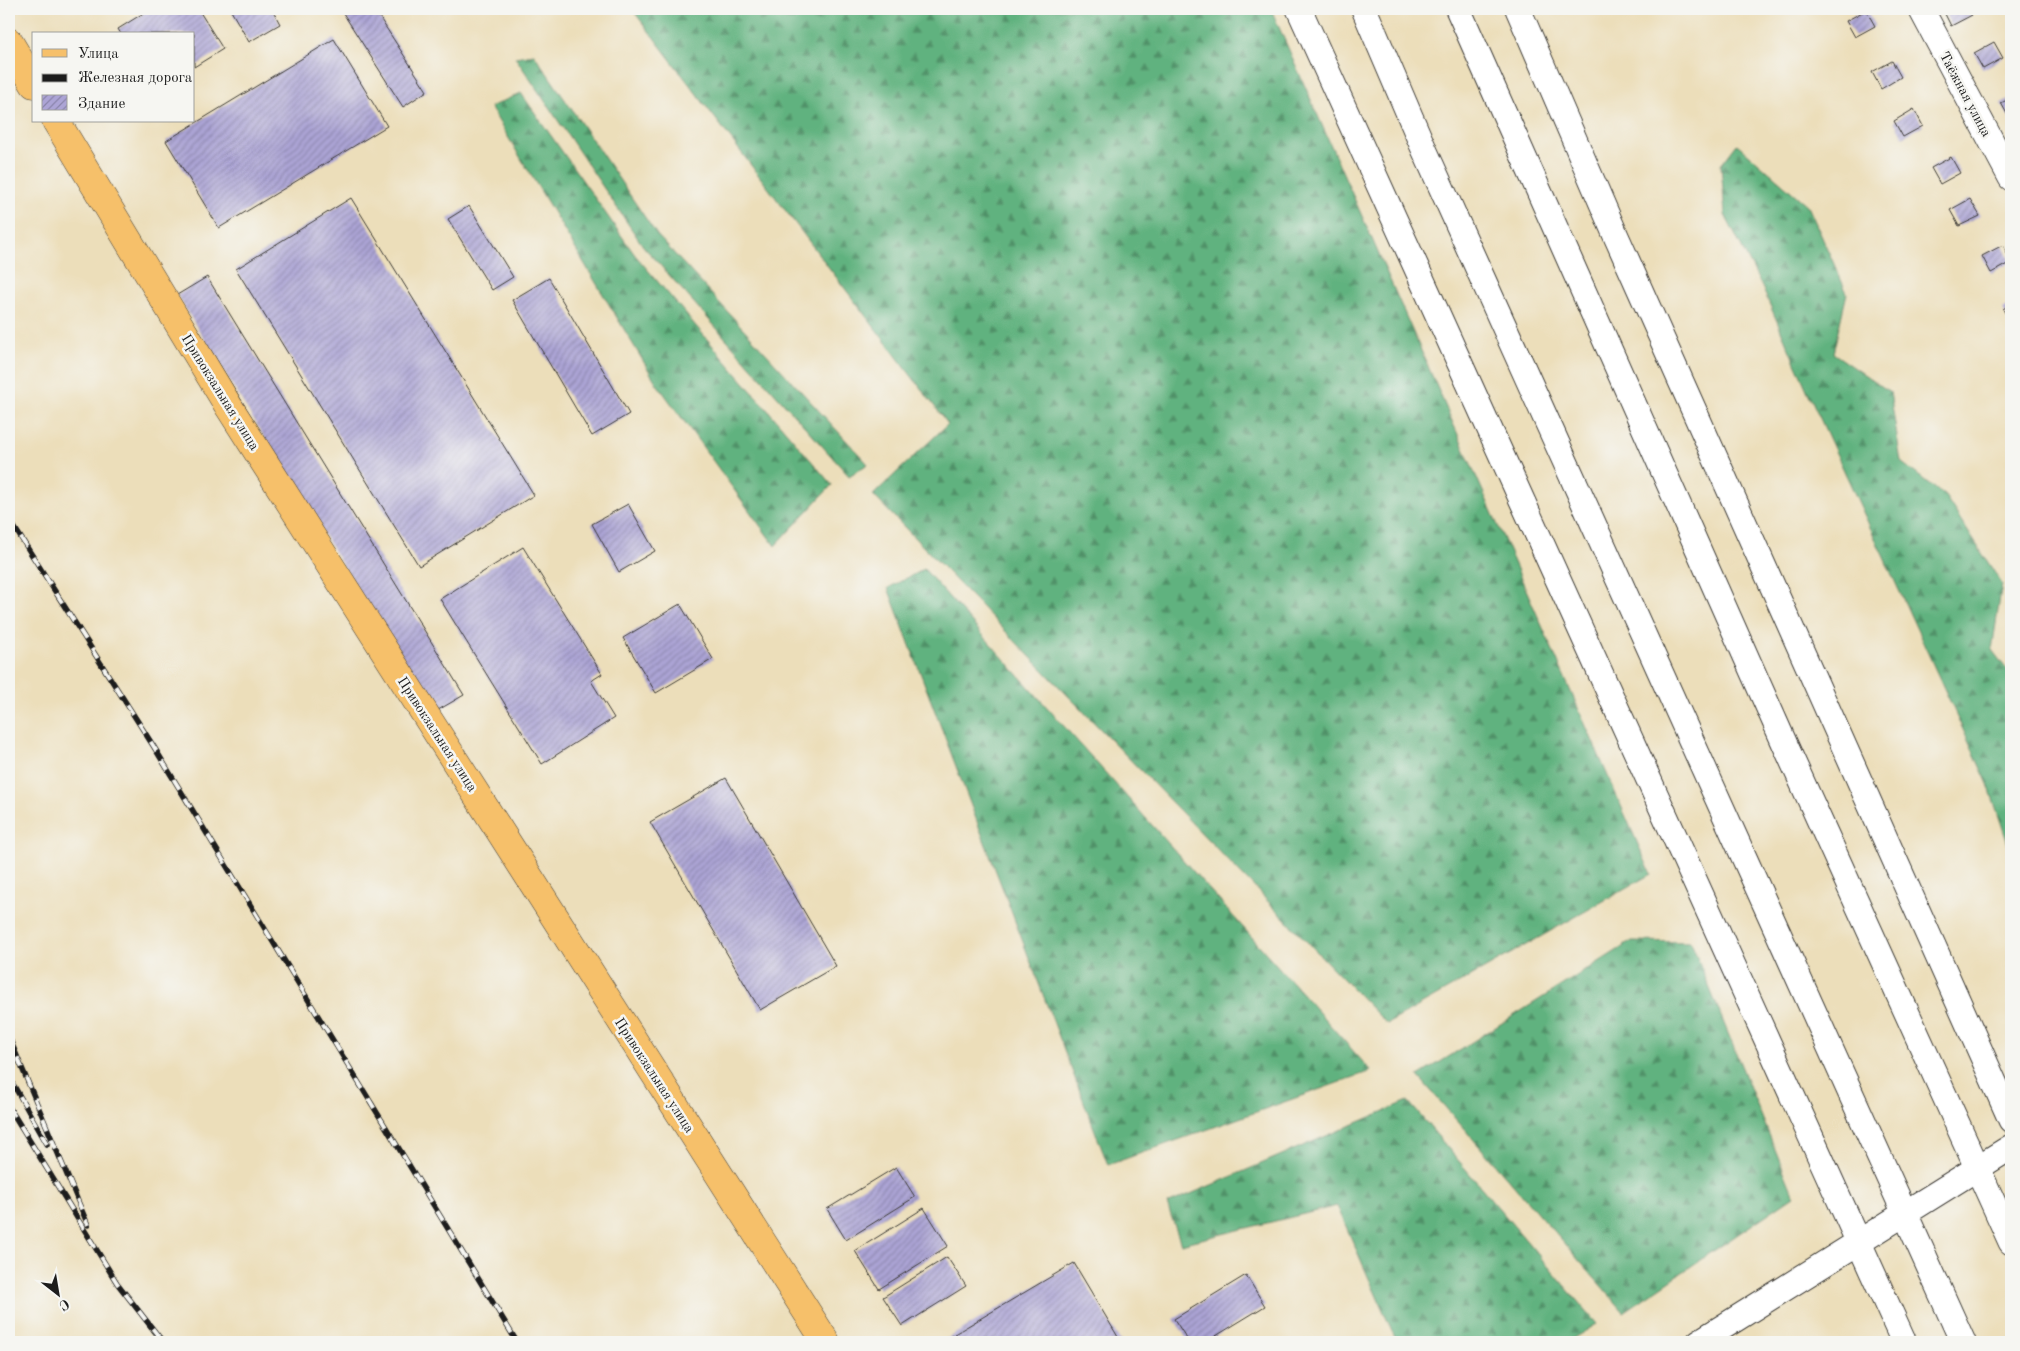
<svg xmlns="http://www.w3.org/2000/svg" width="2020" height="1351" font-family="'Old Standard TT',serif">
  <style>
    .forest { fill: url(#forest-firs); stroke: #3e674e }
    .building { fill: url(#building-hatch) }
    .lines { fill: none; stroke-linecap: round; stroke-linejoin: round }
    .minor-casing { stroke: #3b3934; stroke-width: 27 }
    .major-casing { stroke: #3b3934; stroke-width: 29 }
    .minor { stroke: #fff; stroke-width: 25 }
    .major { stroke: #f6c06b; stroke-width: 28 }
    .rail-casing { stroke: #1c1c1c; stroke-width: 5.5 }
    .rail { stroke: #f6f6f2; stroke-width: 4; stroke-dasharray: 11; stroke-linecap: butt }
    .labels { text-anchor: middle; stroke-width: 5; stroke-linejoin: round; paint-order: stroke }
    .street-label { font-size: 14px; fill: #1c1c1c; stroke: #f6f6f2 }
  </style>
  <defs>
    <pattern id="forest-firs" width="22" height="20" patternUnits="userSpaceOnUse" patternTransform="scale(1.25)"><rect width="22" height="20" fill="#61b27f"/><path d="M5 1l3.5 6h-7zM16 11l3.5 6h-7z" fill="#4f9067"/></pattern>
    <pattern id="building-hatch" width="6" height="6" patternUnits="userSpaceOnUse" patternTransform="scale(1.25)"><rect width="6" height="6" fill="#aca4d5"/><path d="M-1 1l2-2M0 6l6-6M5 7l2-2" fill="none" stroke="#8b85ac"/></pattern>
  </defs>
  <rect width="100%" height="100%" fill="#f6f6f2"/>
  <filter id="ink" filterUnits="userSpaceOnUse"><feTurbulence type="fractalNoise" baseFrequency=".02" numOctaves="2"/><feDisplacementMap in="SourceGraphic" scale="10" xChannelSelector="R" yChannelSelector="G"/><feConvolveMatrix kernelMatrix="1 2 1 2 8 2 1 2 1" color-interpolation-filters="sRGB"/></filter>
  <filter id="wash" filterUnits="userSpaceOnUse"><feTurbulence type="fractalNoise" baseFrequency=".0096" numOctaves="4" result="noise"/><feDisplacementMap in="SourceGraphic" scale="20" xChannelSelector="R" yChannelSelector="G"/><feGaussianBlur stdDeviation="1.12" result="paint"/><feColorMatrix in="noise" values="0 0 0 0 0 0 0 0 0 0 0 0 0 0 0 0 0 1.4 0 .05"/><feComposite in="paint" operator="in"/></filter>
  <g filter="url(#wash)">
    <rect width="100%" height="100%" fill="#ecdeba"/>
    <g class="forest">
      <polygon points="632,9 1271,9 1651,874 1387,1024 873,495 948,424"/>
      <polygon points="534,54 657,235 868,464 849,476 643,246 515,57"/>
      <polygon points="521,93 635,255 832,485 775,546 657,384 490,107"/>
      <polygon points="1737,144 1808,206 1847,293 1833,353 1890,392 1901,462 1945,496 2002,584 1992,650 2011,675 2011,853 1988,784 1807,390 1762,287 1725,215 1721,165"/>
      <polygon points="924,569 1371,1071 1108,1165 888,588"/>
      <polygon points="1632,941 1691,942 1794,1196 1624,1312 1418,1076"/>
      <polygon points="1408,1101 1597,1324 1567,1342 1397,1342 1337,1206 1181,1244 1167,1204"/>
    </g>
    <g id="blocks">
      <g class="building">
        <polygon points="150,9 198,9 223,49 194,67 194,34 121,34 118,29"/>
        <polygon points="230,9 272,9 280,24 249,42"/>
        <polygon points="350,9 374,9 427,91 403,107 343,13"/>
        <polygon points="1944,9 1969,9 1972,15 1951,26 1943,10"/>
        <polygon points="1866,10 1875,26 1855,37 1846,21"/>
        <polygon points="334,39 387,126 219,228 166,141"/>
        <polygon points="1994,42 2003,58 1983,69 1974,53"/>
        <polygon points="1892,61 1901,77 1881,89 1872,72"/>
        <polygon points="2011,98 2011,121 2001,103"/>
        <polygon points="1914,109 1923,126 1903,137 1894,121"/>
        <polygon points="1951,157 1960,173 1940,184 1931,168"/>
        <polygon points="351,198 534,495 419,566 236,269"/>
        <polygon points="1970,199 1980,216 1959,226 1950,210"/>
        <polygon points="469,206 513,277 492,290 448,219"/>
        <polygon points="2003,245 2011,262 1991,273 1982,256"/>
        <polygon points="207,277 464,695 433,713 177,295"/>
        <polygon points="549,278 629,414 592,436 512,300"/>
        <polygon points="2011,304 2011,324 2003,309"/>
        <polygon points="628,504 655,551 619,572 592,524"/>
        <polygon points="523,547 602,674 591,681 614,718 542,764 440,599"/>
        <polygon points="680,604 713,659 656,693 623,638"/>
        <polygon points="726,778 836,966 760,1010 650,822"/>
        <polygon points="896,1167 915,1197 846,1240 827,1209"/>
        <polygon points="924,1208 948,1246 879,1289 855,1251"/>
        <polygon points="947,1257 966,1286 902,1326 883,1297"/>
        <polygon points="1074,1263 1121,1342 941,1342"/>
        <polygon points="1246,1275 1265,1306 1206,1342 1189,1342 1174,1319"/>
      </g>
    </g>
  </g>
  <g filter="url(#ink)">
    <use href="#blocks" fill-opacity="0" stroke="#3b3934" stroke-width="1"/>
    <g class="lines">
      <g class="minor-casing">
        <g id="minor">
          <polyline points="1299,9 1904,1342"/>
          <polyline points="1364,9 1424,149 1963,1342"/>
          <polyline points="1458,9 1787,749 2011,1242"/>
          <polyline points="1518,9 1616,236 2011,1120"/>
          <polyline points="1921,9 2011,178"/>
          <polyline points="1699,1342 2011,1147"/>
        </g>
      </g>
      <g class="major-casing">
        <g id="major">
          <polyline points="9,42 34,84"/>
          <polyline points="56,121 229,407 826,1342"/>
        </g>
      </g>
      <use href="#minor" class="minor"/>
      <use href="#major" class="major"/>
      <g class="rail-casing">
        <g id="rail">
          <polyline points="9,519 154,747 517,1342"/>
          <polyline points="9,1037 88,1225"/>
          <polyline points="9,1077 47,1144"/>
          <polyline points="9,1107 117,1283 163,1342"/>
        </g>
      </g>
      <use href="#rail" class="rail"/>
    </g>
  </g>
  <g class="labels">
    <g class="street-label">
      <text transform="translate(1966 94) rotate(62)" y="5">Таёжная улица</text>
      <text transform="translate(221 392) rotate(58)" y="5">Привокзальная улица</text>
      <text transform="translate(438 734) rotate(57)" y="5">Привокзальная улица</text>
      <text transform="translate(655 1075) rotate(57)" y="5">Привокзальная улица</text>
    </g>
  </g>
  <rect width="2020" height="1351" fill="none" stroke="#f6f6f2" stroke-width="30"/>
  <rect x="32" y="32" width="162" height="90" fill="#f6f6f2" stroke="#9f9f9c"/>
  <rect x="42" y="49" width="25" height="8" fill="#f6c06b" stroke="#9f9f9c"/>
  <text x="78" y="58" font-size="15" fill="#1c1c1c">Улица</text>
  <rect x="42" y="74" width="25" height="8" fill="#1c1c1c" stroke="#9f9f9c"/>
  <text x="78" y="82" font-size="15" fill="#1c1c1c">Железная дорога</text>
  <rect x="42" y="95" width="25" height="15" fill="url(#building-hatch)" stroke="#9f9f9c"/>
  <text x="78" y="108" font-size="15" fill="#1c1c1c">Здание</text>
  <g transform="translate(58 1294) rotate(149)" stroke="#f6f6f2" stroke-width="4" paint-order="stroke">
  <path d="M0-4L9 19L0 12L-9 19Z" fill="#1c1c1c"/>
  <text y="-8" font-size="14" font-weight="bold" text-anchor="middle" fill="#1c1c1c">С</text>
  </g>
</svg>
